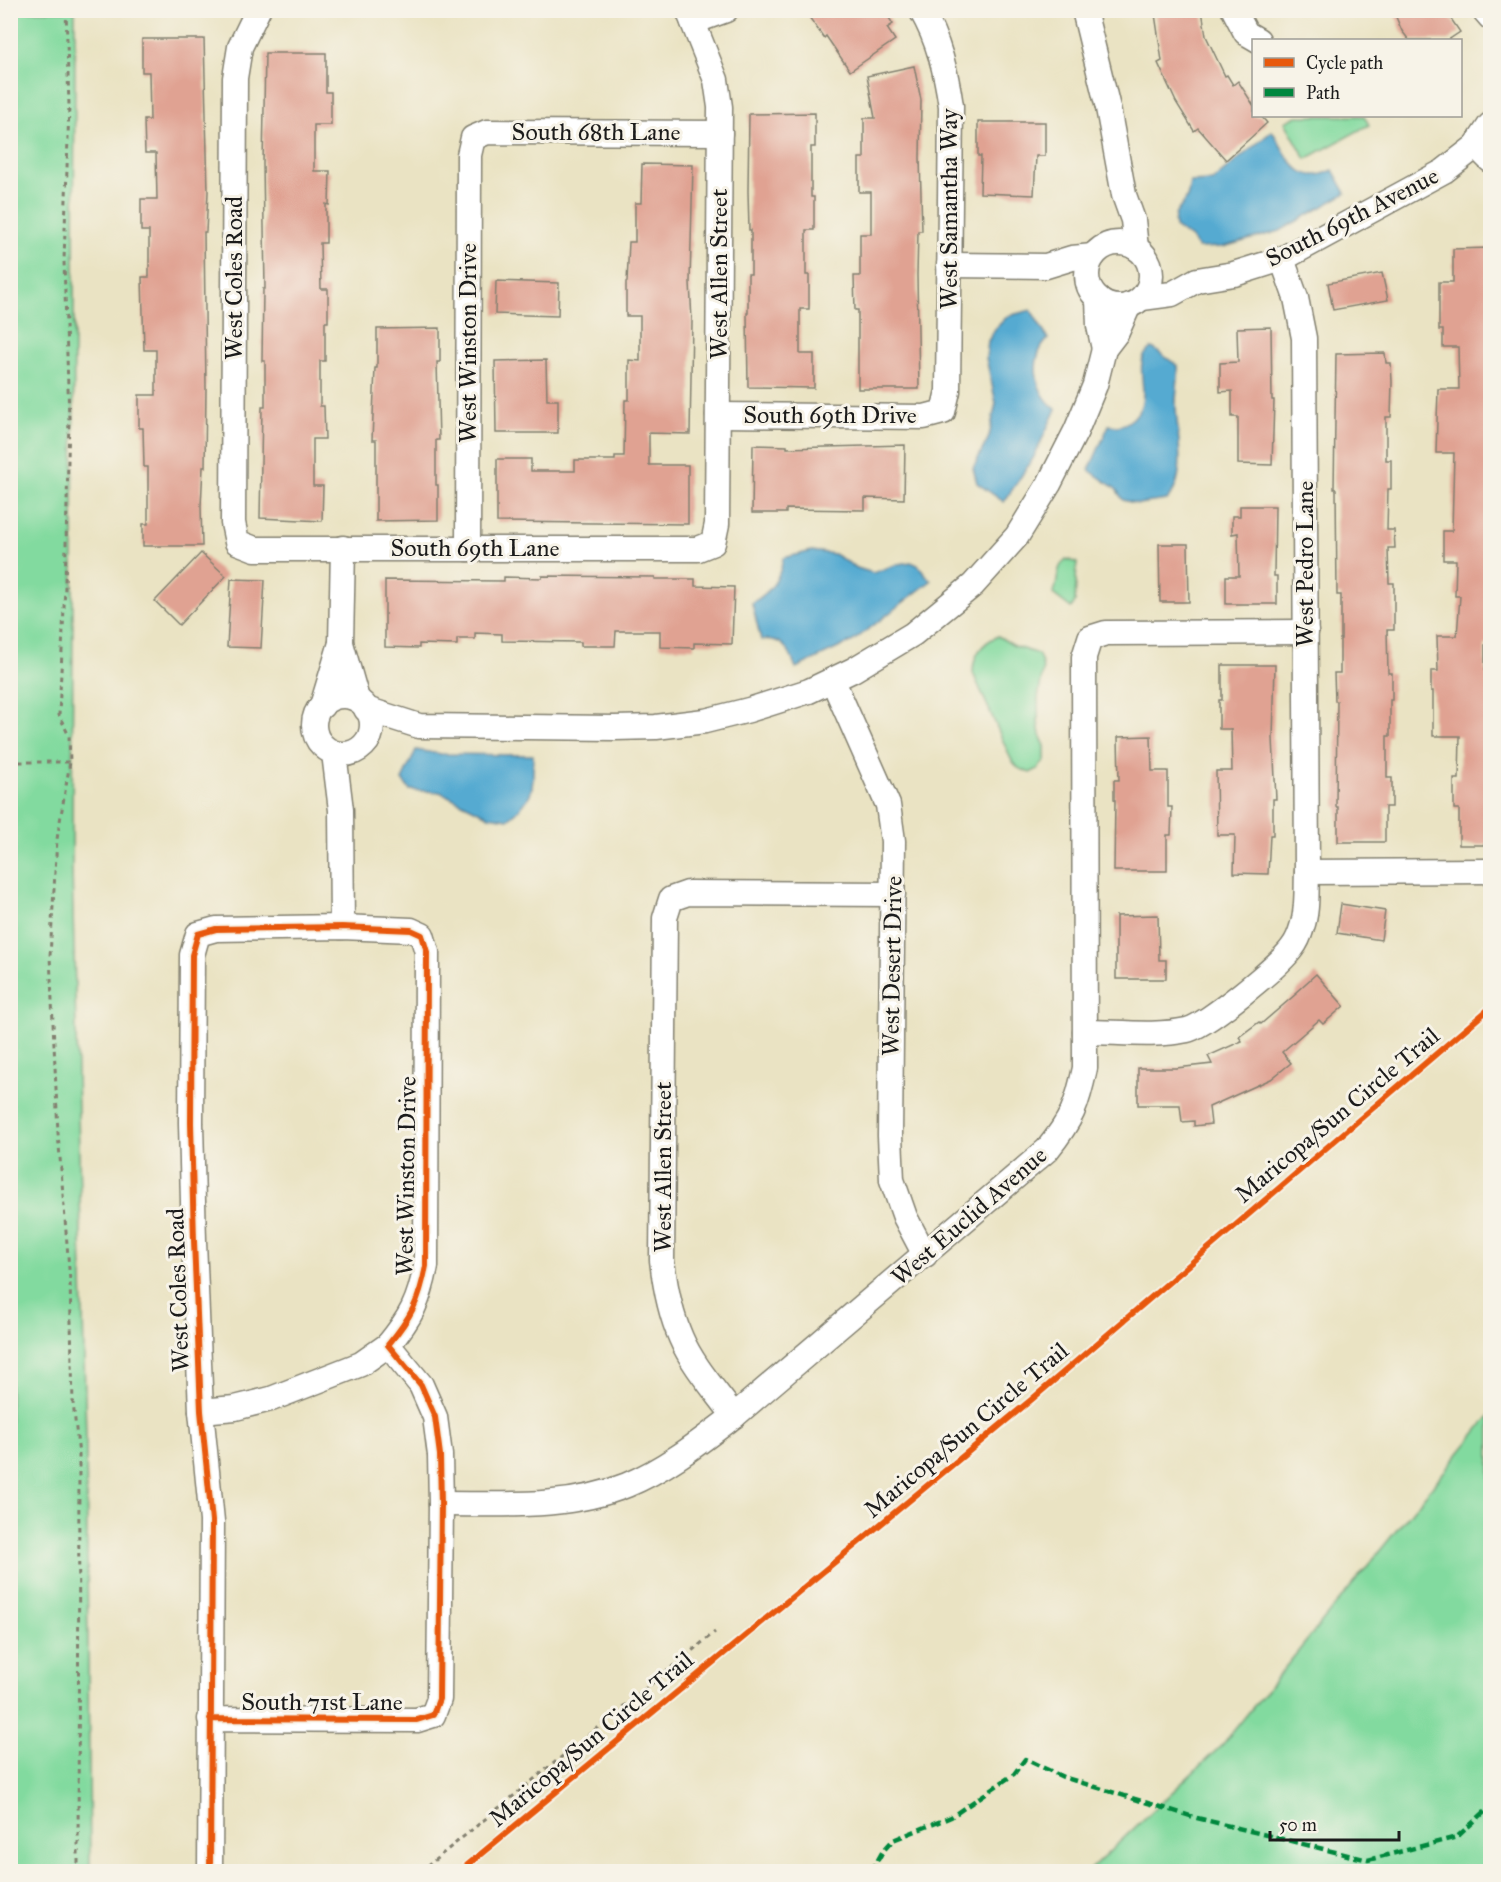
<svg xmlns="http://www.w3.org/2000/svg" width="1501" height="1882" font-family="'IM FELL Great Primer',serif">
  <style>
    .green { fill: #82da9f; stroke: #4f7b5e; stroke-width: 1.5 }
    .water { fill: #55aad1; stroke: #386376; stroke-width: 1.5 }
    .building { fill: #e0a292 }
    .lines { fill: none; stroke-linecap: round; stroke-linejoin: round }
    .minor-casing { stroke: #838070; stroke-width: 27 }
    .path { stroke: #838070; stroke-width: 3; stroke-dasharray: 4.5 4.5; stroke-linecap: butt }
    .minor { stroke: #fff; stroke-width: 24 }
    .quiet { stroke: #00873e; stroke-width: 4.5; stroke-dasharray: 9 4.5; stroke-linecap: butt }
    .cycleway-casing { stroke: #f7f3e8; stroke-width: 10 }
    .cycleway { stroke: #e8590c; stroke-width: 6 }
    .labels { text-anchor: middle; stroke-width: 6; stroke-linejoin: round; paint-order: stroke }
    .street-label { font-size: 24px; fill: #1c1c1c; stroke: #f7f3e8 }
  </style>
  <rect width="100%" height="100%" fill="#f7f3e8"/>
  <filter id="ink" filterUnits="userSpaceOnUse"><feTurbulence type="fractalNoise" baseFrequency=".0167" numOctaves="2"/><feDisplacementMap in="SourceGraphic" scale="12" xChannelSelector="R" yChannelSelector="G"/><feConvolveMatrix kernelMatrix="1 2 1 2 8 2 1 2 1" color-interpolation-filters="sRGB"/></filter>
  <filter id="wash" filterUnits="userSpaceOnUse"><feTurbulence type="fractalNoise" baseFrequency=".008" numOctaves="4" result="noise"/><feDisplacementMap in="SourceGraphic" scale="24" xChannelSelector="R" yChannelSelector="G"/><feGaussianBlur stdDeviation="1.35" result="paint"/><feColorMatrix in="noise" values="0 0 0 0 0 0 0 0 0 0 0 0 0 0 0 0 0 1.4 0 .05"/><feComposite in="paint" operator="in"/></filter>
  <g filter="url(#wash)">
    <rect width="100%" height="100%" fill="#eae3c3"/>
    <g class="green">
      <polygon points="10,11 75,11 72,869 86,1437 90,1872 10,1871"/>
      <polygon points="1297,116 1364,116 1369,125 1306,159 1285,122"/>
      <path d="M1066 559 1077 563 1075 602 1071 608 1053 594C1060 582 1054 569 1066 559Z"/>
      <path d="M998 636 1014 646 1038 654 1041 660 1043 670 1038 697V722L1040 735 1045 746V760L1038 769 1030 773 1018 768 1011 759 973 673C973 655 982 643 998 636Z"/>
      <polygon points="1490,1415 1490,1871 1089,1871 1223,1744"/>
    </g>
    <g class="water">
      <path d="M1272 131C1288 155 1297 188 1333 170L1346 193 1280 231 1223 247 1198 248 1191 238 1175 227C1172 209 1182 210 1187 197 1189 192 1189 186 1190 182L1212 181Z"/>
      <path d="M1031 310 1048 339C1028 359 1035 393 1056 409L1034 457 1004 502 977 483 973 468 989 437 996 403 986 358 988 341 995 329 1008 316Z"/>
      <path d="M1151 348 1154 349 1178 366C1179 378 1176 391 1176 404 1176 432 1189 478 1167 500L1138 504 1123 500 1116 489 1089 470 1109 425C1116 427 1122 426 1128 422 1160 401 1127 365 1151 348Z"/>
      <path d="M812 551 834 554 857 568 873 573 898 564 911 562 918 565 931 581 853 641 796 668C789 649 782 637 761 640L752 603C770 592 780 580 783 558Z"/>
      <path d="M416 750 441 754 533 755C533 788 536 797 508 819L489 816 440 792 410 790 402 780Z"/>
    </g>
    <g id="blocks">
      <g class="building">
        <polygon points="804,10 884,10 893,24 887,28 895,40 850,71 826,36 824,38"/>
        <polygon points="1175,10 1202,10 1206,36 1225,76 1227,75 1233,85 1238,81 1254,106 1254,116 1261,116 1267,123 1226,160 1198,128 1194,131 1176,102 1158,63 1162,61 1155,14"/>
        <polygon points="1393,10 1445,10 1460,32 1448,40 1409,40 1402,31"/>
        <polygon points="142,39 204,39 208,192 206,232 204,232 206,388 205,467 203,467 201,506 202,546 143,546 143,524 148,524 148,467 144,467 143,428 139,428 139,395 156,395 156,350 144,350 142,277 149,277 149,231 141,231 141,199 157,199 156,153 145,153 144,120 150,120 149,72 142,72"/>
        <polygon points="265,53 326,53 326,92 331,92 331,125 314,125 314,171 330,171 329,205 326,204 326,243 320,243 321,289 328,289 328,322 325,322 325,361 320,361 320,406 324,406 325,439 313,439 313,486 323,486 322,521 260,518 262,407 265,407 265,361 262,361 263,289 265,289 263,164"/>
        <polygon points="914,66 921,100 920,158 922,231 918,231 917,275 919,389 858,389 858,310 855,310 854,276 860,276 860,234 871,234 871,192 859,192 859,158 864,158 864,118 875,118 867,76"/>
        <polygon points="815,113 815,147 811,147 811,197 814,197 814,230 806,230 806,275 809,275 809,309 800,309 800,354 814,354 814,388 748,387 747,313 748,313 748,274 751,274 751,230 749,230 748,191 749,114"/>
        <polygon points="978,122 1045,122 1045,156 1036,156 1034,195 980,193 981,156 978,156"/>
        <polygon points="642,164 693,165 690,282 692,321 690,434 649,433 649,465 688,465 688,524 497,522 497,459 531,459 531,471 575,471 575,460 615,460 615,456 624,456 625,400 629,400 629,360 640,361 640,316 626,316 626,282 627,282 629,242 635,242 635,203 641,203"/>
        <polygon points="1491,248 1491,645 1485,645 1485,671 1488,671 1489,707 1491,845 1459,845 1459,809 1454,809 1454,779 1459,779 1460,736 1433,736 1433,691 1431,691 1431,671 1438,671 1437,636 1457,636 1460,596 1455,596 1456,560 1443,560 1443,531 1452,531 1454,453 1436,453 1438,389 1459,389 1458,347 1443,347 1443,330 1439,330 1439,282 1453,282 1453,249"/>
        <polygon points="1382,273 1388,300 1333,310 1328,283"/>
        <polygon points="496,281 559,283 558,316 495,314"/>
        <polygon points="1271,327 1272,400 1274,400 1272,465 1238,464 1238,417 1232,417 1232,391 1220,392 1220,363 1238,362 1237,328"/>
        <polygon points="440,328 440,362 437,362 439,440 436,440 436,485 438,485 438,520 376,521 376,440 372,440 375,368 377,368 377,329"/>
        <polygon points="1385,353 1386,363 1391,363 1392,382 1391,417 1386,417 1386,460 1391,460 1391,489 1388,489 1387,530 1394,530 1395,548 1388,548 1389,583 1394,583 1394,630 1387,630 1388,673 1392,673 1392,700 1390,700 1390,736 1387,736 1387,778 1392,778 1392,807 1385,807 1385,842 1338,842 1338,807 1336,807 1337,701 1335,701 1334,673 1340,673 1340,639 1341,639 1341,595 1337,595 1336,489 1334,489 1336,354"/>
        <polygon points="546,360 547,400 558,400 558,433 496,433 495,361"/>
        <polygon points="753,445 787,446 787,448 905,445 904,499 865,498 865,510 786,509 786,513 752,513"/>
        <polygon points="1240,506 1275,506 1274,576 1277,576 1277,604 1226,604 1226,576 1239,576 1238,533 1232,534 1232,516 1240,516"/>
        <polygon points="1159,544 1188,544 1189,602 1160,602"/>
        <polygon points="201,553 226,576 179,625 155,601"/>
        <polygon points="542,576 655,577 655,579 695,579 695,586 734,587 732,644 694,643 694,648 660,647 660,631 616,631 615,646 581,646 581,642 502,641 502,634 475,633 475,639 457,639 457,645 419,644 419,648 385,647 385,580 504,581 504,577 542,578"/>
        <polygon points="231,579 265,580 261,648 227,647"/>
        <polygon points="1222,665 1275,665 1273,738 1276,799 1273,799 1273,835 1270,835 1268,874 1234,873 1235,835 1217,835 1216,771 1232,771 1231,729 1219,729 1219,700 1222,700"/>
        <polygon points="1151,736 1152,771 1168,771 1168,807 1172,807 1171,835 1167,835 1167,871 1114,871 1115,800 1114,800 1114,780 1119,780 1118,737"/>
        <polygon points="1341,904 1385,911 1381,940 1337,933"/>
        <polygon points="1158,915 1159,960 1166,960 1166,979 1116,979 1116,916"/>
        <polygon points="1316,974 1344,1006 1323,1024 1319,1020 1282,1052 1291,1063 1271,1079 1209,1107 1211,1124 1194,1126 1194,1121 1182,1122 1180,1105 1138,1105 1138,1068 1176,1068 1212,1064 1208,1056 1242,1041 1239,1037 1259,1022 1261,1024 1296,994 1295,993"/>
      </g>
    </g>
  </g>
  <g filter="url(#ink)">
    <use href="#blocks" fill-opacity="0" stroke="#838070" stroke-width="1.5"/>
    <g class="lines">
      <g class="minor-casing">
        <g id="minor">
          <polyline points="258,10 240,47 235,78 233,523 237,542 255,549 698,549 713,543 717,524 720,107 716,80 688,10"/>
          <polyline points="1084,10 1108,108 1124,195 1133,220 1136,248"/>
          <polyline points="1234,10 1246,33 1258,40"/>
          <polyline points="1484,10 1490,17"/>
          <polyline points="693,22 726,10"/>
          <polyline points="1476,146 1490,160"/>
          <circle cx="1119" cy="275" r="32"/>
          <polyline points="949,265 1046,266 1072,258 1093,256"/>
          <polyline points="1142,298 1172,294 1197,280 1234,274 1282,259 1444,171 1476,146 1490,125"/>
          <polyline points="1098,299 1099,326 1104,349"/>
          <path d="M718 415 924 417 943 412 948 391 951 106C946 72 939 41 921 10"/>
          <polyline points="343,548 341,643 357,699"/>
          <polyline points="468,549 469,155 473,138 487,132 720,133"/>
          <polyline points="833,681 888,805 893,841 890,1136 892,1180 905,1217 925,1255"/>
          <circle cx="343" cy="725" r="29"/>
          <polyline points="322,706 341,643"/>
          <polyline points="366,709 419,726 615,728 656,727 705,721 749,710 809,691 853,670 913,634 973,585 1017,536 1049,484 1076,431 1095,385 1104,349 1117,332 1129,305"/>
          <polyline points="334,753 341,810 342,927"/>
          <polyline points="1307,872 1490,871"/>
          <path d="M1085 1032C1118 1032 1155 1037 1187 1030 1206 1026 1280 965 1292 948 1296 943 1300 934 1302 927 1308 910 1306 891 1307 872L1304 338 1296 298 1282 259"/>
          <polyline points="201,1411 235,1408 271,1399 361,1364 388,1345"/>
          <path d="M734 1416C716 1391 693 1366 681 1338 670 1313 665 1286 662 1260L665 918 671 899 688 893 893 894"/>
          <path d="M441 1504C503 1504 568 1509 627 1485 666 1469 701 1441 734 1416L1047 1150C1072 1119 1077 1106 1085 1068L1084 657 1090 638 1106 633 1306 632"/>
          <path d="M210 1719 417 1720 433 1715 439 1699 441 1504 440 1455 435 1417 421 1385 388 1345C411 1317 419 1302 426 1266L427 952 422 935 411 930 342 927 216 929 198 934 192 955 191 1123 194 1241 201 1411 212 1521 210 1872"/>
        </g>
      </g>
      <g class="path">
        <polyline points="66,10 69,106 64,261 69,419 65,586 59,715 69,736 70,762 57,839 50,956 58,1133 70,1281 73,1403 79,1455 78,1872"/>
        <polyline points="10,762 70,762"/>
        <polyline points="420,1872 715,1632"/>
      </g>
      <use href="#minor" class="minor"/>
      <polyline class="quiet" points="871,1872 883,1851 893,1840 951,1817 1014,1774 1025,1759 1063,1777 1197,1818 1368,1860 1457,1837 1490,1807"/>
      <g class="cycleway-casing">
        <g id="cycleway">
          <path d="M210 1719 417 1720 433 1715 439 1699 441 1504 440 1455 435 1417 421 1385 388 1345C411 1317 419 1302 426 1266L427 952 422 935 411 930 342 927 216 929 198 934 192 955 191 1123 194 1241 201 1411 212 1521 210 1872"/>
          <polyline points="459,1872 1031,1400 1490,1008"/>
        </g>
      </g>
      <use href="#cycleway" class="cycleway"/>
    </g>
  </g>
  <g class="labels">
    <g class="street-label">
      <text x="596" y="140">South 68th Lane</text>
      <text transform="translate(949 209) rotate(-90)" y="8">West Samantha Way</text>
      <text transform="translate(1352 217) rotate(-27)" y="8">South 69th Avenue</text>
      <text transform="translate(719 274) rotate(-90)" y="8">West Allen Street</text>
      <text transform="translate(234 278) rotate(-90)" y="8">West Coles Road</text>
      <text transform="translate(468 343) rotate(-90)" y="8">West Winston Drive</text>
      <text x="830" y="423">South 69th Drive</text>
      <text x="475" y="556">South 69th Lane</text>
      <text transform="translate(1305 564) rotate(-90)" y="8">West Pedro Lane</text>
      <text transform="translate(892 966) rotate(-89)" y="8">West Desert Drive</text>
      <text transform="translate(1337 1115) rotate(-40)" y="8">Maricopa/Sun Circle Trail</text>
      <text transform="translate(663 1167) rotate(-90)" y="8">West Allen Street</text>
      <text transform="translate(406 1176) rotate(-89)" y="8">West Winston Drive</text>
      <text transform="translate(969 1216) rotate(-41)" y="8">West Euclid Avenue</text>
      <text transform="translate(178 1290) rotate(-92)" y="8">West Coles Road</text>
      <text transform="translate(966 1430) rotate(-40)" y="8">Maricopa/Sun Circle Trail</text>
      <text x="322" y="1710">South 71st Lane</text>
      <text transform="translate(591 1739) rotate(-40)" y="8">Maricopa/Sun Circle Trail</text>
    </g>
  </g>
  <rect width="1501" height="1882" fill="none" stroke="#f7f3e8" stroke-width="36"/>
  <rect x="1252" y="39" width="210" height="78" fill="#f7f3e8" stroke="#9f9d96" stroke-width="1.5"/>
  <rect x="1264" y="58" width="30" height="9" fill="#e8590c" stroke="#9f9d96" stroke-width="1.5"/>
  <text x="1306" y="69" font-size="18" fill="#1c1c1c">Cycle path</text>
  <rect x="1264" y="88" width="30" height="9" fill="#00873e" stroke="#9f9d96" stroke-width="1.5"/>
  <text x="1306" y="99" font-size="18" fill="#1c1c1c">Path</text>
  <path d="M1270 1831v9h129v-9" fill="none" stroke="#1c1c1c" stroke-width="3"/>
  <text x="1279" y="1831" font-size="18" fill="#1c1c1c" stroke="#f7f3e8" stroke-width="4.5" paint-order="stroke">50 m</text>
</svg>
